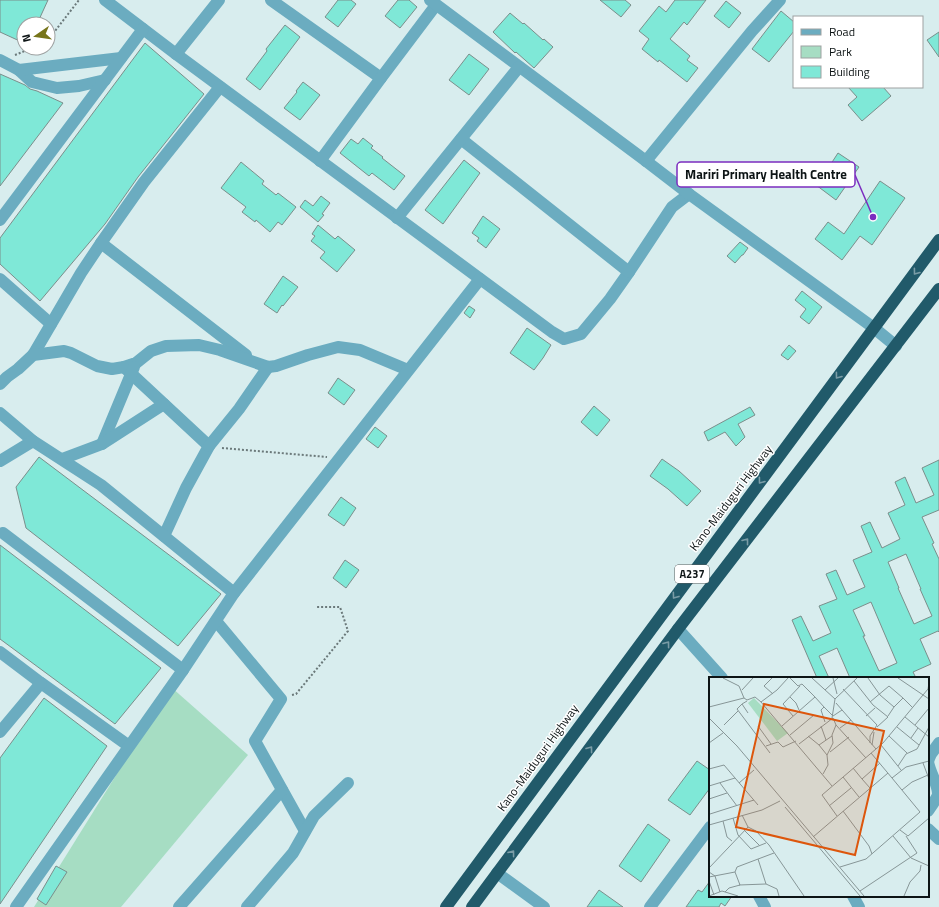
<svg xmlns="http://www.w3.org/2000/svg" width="939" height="907" font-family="'Titillium Web',sans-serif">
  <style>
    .green { fill: #a6ddc3 }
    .building { fill: #7fe8d7; stroke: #7b8e8b; fill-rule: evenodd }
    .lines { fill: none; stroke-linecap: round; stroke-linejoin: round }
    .path { stroke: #6b797a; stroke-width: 2; stroke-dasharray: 2 2; stroke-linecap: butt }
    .minor { stroke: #6bacc0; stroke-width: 12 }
    .highway { stroke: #215a6a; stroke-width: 12 }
    .oneway { stroke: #7a9ca6 }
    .labels { text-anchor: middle; stroke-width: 3; stroke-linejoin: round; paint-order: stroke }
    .shield { fill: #fff; stroke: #565a5b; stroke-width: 1 }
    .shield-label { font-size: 11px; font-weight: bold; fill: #0d1415 }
    .street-label { font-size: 12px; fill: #0d1415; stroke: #fff }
    .inset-road { fill: none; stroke: #879697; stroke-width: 1 }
    .view { fill: #dd560c; fill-opacity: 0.15; stroke: #dd560c; stroke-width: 2 }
    .inset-edge { fill: none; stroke: #0d1415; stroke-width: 2 }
    .leader { fill: none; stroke: #7b2cbf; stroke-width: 1.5 }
    .callout-dot { fill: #7b2cbf; stroke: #fff; stroke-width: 1.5 }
    .callout { fill: #fff; stroke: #7b2cbf; stroke-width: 1.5 }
    .callout-label { font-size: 13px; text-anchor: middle; font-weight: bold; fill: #0d1415 }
  </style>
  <rect width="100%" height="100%" fill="#d8edee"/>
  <polygon class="green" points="171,687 248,755 121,907 34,907"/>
  <g class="building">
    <polygon points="0,0 48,0 37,24 24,24 24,43 0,32"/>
    <polygon points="338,0 351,0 356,4 338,27 325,17"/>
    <polygon points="398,0 409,0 417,7 400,28 385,16"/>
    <polygon points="600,0 625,0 631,5 621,17"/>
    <polygon points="675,0 706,0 687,25 684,22 670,39 690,56 687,60 698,68 687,82 659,60 658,62 642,49 649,39 639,31 659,6 666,12"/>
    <polygon points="726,1 741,13 729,28 714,16"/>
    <polygon points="781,11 794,22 794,31 769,62 752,49"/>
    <polygon points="510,13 523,24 524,23 543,40 544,39 553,47 534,68 516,52 515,53 493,32"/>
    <polygon points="285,25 300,37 260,90 246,79 267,51 266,49"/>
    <polygon points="939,32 939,57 927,40"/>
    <polygon points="145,43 204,94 138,177 105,224 40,301 0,264 0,238"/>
    <polygon points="469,54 489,69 469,95 449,80"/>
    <polygon points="0,74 25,85 30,89 37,91 63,103 0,186"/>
    <polygon points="303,82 320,95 300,120 284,108 297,92 296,91"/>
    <polygon points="848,87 883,87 891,96 862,121 848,105 857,97"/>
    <polygon points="363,138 373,146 371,148 383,157 382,158 405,176 394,190 372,173 369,176 340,153 351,139 358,144"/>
    <polygon points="838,153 859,167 836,200 816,185 824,172 825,173"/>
    <polygon points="464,160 480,173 443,224 425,210"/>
    <polygon points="241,162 264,181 262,184 276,195 278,193 296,207 282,225 278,222 270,232 256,220 255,222 242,212 246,207 221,188"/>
    <polygon points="880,181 905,198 872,245 860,236 842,260 815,239 828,222 844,234"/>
    <polygon points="321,196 330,203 322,214 324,215 318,222 300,207 305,200 313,206"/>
    <polygon points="483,216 500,229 486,248 477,241 479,238 472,233"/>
    <polygon points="318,225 335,239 338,236 355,250 337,272 320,258 325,252 311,241 315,236 312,234"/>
    <polygon points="740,242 748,248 743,255 742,255 735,263 727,256"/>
    <polygon points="283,276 298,287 283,306 282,305 277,313 264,304"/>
    <polygon points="802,291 822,307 809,324 800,317 806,309 795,300"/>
    <polygon points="469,306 475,310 470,318 464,313"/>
    <polygon points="527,328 551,345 543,358 534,370 510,353"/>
    <polygon points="789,345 796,351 788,360 781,355"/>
    <polygon points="338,378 355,390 344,405 328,393"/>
    <polygon points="594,406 610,420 597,436 581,422"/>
    <polygon points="750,407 755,415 738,424 745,437 736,446 725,432 708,441 704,432"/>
    <polygon points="375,427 387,436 378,448 366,439"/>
    <polygon points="39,457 221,594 178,646 26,528 16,487"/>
    <polygon points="662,459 679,471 701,491 687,506 668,489 650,476"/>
    <path d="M939 460V510L922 517 934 543 932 544 939 559V632L938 631 920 639 931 664 913 672 916 678H850L837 648 819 656 829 678H817L792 620 801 616 813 641 831 633 819 606 837 599 826 574 836 570 847 595 865 587 853 560 872 552 861 526 870 522 882 548 900 539 888 513 905 505 895 482 905 477 916 503 934 495 922 468ZM906 554 921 589H920L932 616 914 624 898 588H899L888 562ZM871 602 897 663 879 671 863 636H865L853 610Z"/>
    <polygon points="341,497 356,508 344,526 328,515"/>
    <polygon points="0,545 161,668 115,724 0,639"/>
    <polygon points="345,560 359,570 346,588 333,578"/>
    <polygon points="44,698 107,746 0,904 0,758"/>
    <polygon points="697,761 710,770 710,788 690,815 668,800"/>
    <polygon points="648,824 670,840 641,882 619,866"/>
    <polygon points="56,866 67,872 46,905 37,899"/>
    <polygon points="710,881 710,896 732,896 725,906 721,903 719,907 686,907 698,890 702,892"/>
    <polygon points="599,890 623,907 587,907"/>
  </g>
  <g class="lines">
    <g class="path">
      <polyline points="48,40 79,0"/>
      <polyline points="15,55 32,48"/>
      <polyline points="222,448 327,457"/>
      <polyline points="292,695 296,694 348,631 340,607 317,607"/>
    </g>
    <g class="minor">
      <polyline points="105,0 176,54 552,332 564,339 581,334 610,299 629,272 672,207 689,194"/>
      <polyline points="271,0 381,78 436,5"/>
      <polyline points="430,0 646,161 689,194 874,328 896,346"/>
      <polyline points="176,54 219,0"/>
      <polyline points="0,60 19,70 32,82 57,88 79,86 105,80"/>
      <polyline points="19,70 121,58"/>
      <polyline points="461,139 629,272"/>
      <polyline points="320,161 381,78"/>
      <polyline points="646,161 752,31 780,0"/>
      <polyline points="397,218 519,67"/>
      <polyline points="0,220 143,29"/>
      <polyline points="101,243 246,355"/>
      <polyline points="0,279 51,324"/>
      <polyline points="33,355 81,273 101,243 144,182 220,87"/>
      <polyline points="124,367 209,446 186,488 164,536"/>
      <polyline points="0,384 7,377 18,369 33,355 64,351 71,353 97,366 112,369 124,367 136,363 151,351 166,346 199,345 220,350 268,367 276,366 308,355 338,347 360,350 408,370"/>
      <polyline points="0,413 33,441 101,485 234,593"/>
      <polyline points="102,444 134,367"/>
      <polyline points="209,446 239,409 268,367"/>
      <polyline points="62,459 102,444 164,404"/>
      <polyline points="0,461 33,441"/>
      <polyline points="3,533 183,670"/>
      <polyline points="216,621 281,699 255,741 305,831"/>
      <polyline points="678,629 722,678"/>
      <polyline points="0,652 41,683 129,746"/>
      <polyline points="0,732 41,683"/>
      <path d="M928 761C929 772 939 785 938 795 936 800 931 806 928 811"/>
      <polyline points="928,761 931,754 939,743"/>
      <polyline points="928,829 939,839"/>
      <polyline points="497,873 544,907"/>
      <polyline points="759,896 765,907"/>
      <polyline points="853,896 859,907"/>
      <polyline points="16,907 183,670 234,593 480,279"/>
      <polyline points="179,907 282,790"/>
      <polyline points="247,907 293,853 314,816 348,783"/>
      <polyline points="650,907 710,827"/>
    </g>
    <g class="highway">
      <polyline points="446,907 939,240"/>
      <polyline points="472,907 678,629 939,289"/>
    </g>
  </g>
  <defs><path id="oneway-chevron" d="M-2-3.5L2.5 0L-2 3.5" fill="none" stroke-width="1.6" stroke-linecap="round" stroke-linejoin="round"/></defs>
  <g class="oneway">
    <use href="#oneway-chevron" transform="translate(916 272) rotate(127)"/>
    <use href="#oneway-chevron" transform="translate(838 376) rotate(127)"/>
    <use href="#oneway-chevron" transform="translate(761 481) rotate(127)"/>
    <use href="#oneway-chevron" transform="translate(746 541) rotate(-52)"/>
    <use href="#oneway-chevron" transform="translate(675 596) rotate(126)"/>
    <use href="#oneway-chevron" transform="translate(667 644) rotate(-53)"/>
    <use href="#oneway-chevron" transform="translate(590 749) rotate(-53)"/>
    <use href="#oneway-chevron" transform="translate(512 853) rotate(-53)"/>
  </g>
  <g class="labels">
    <rect class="shield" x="675" y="565" width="34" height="18" rx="3"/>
    <g class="shield-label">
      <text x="692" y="578">A237</text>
    </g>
    <g class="street-label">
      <text transform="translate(731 498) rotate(-53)" y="4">Kano-Maiduguri Highway</text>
      <text transform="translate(538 758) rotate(-54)" y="4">Kano-Maiduguri Highway</text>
    </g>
  </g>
  <g transform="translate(709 677)">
    <rect width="220" height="220" fill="#d8edee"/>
    <path d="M45 21 79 56 68 64 39 26Z" fill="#a6ddc3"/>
    <path class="inset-road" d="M63 1 55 9 64 17M103 1 126 22 123 41M124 1 128 17M159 1 171 18 185 30 179 39M189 1 220 22M145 4 164 28 179 40 168 50M134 12 168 48 161 59V66M33 13 44 1M116 13 129 1M81 20 87 26 90 33M106 20 115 30 112 33 116 45M35 21 38 23 46 20 52 25 123 109M126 22 148 1M38 24 33 27 39 36M52 25 68 13 79 1M161 25 180 9 194 21M127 26 167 72M33 27 28 32 61 76M0 30 35 21 30 9 14 1M115 30 124 39 133 33M185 30 194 21 204 31M84 39 74 27 91 9M157 39 166 31M196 40 220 60M0 41 28 69 155 219M15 48 29 34M127 48 157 81M206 48 220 31M49 49 62 67M73 49 106 20 93 7 89 9 81 1M112 49 117 63M188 50 210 68M131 51 142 43M81 58 105 38M99 59 110 68 123 59M180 59 198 76M202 61 209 51M0 66 14 56M90 67 124 41 127 48 123 58 124 66 118 78 119 88 114 97M110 68 118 78M163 68 165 55M172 68 192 93M57 69 69 65 74 70 87 64M121 75 140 60M162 76 183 101M214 86 220 102M189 89 197 77 208 72 220 50M144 91 153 102M0 92 15 88 49 128M134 100 150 120M11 106 28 129M30 106 45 93M0 109 26 101M161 111 153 102 171 86M193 113 203 105 219 98M0 122 18 116M120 129 142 111M76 130 151 219M134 134 160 169 163 177M1 137 45 123M33 138 39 150 47 154 60 168 95 219M128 139 113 118 174 66 219 12 220 6M24 141 29 158 42 172 57 166M14 144 18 160 23 164M0 148 53 133 71 124M35 153 51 169M191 153 199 159 220 141M184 159 202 181 220 189M104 160 179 96M49 182 57 207M131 190 157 182 211 135 183 101 197 90 220 84M0 191 39 150M0 195 6 199 11 215M26 195 28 190 65 176M0 200 26 195M0 204 5 218M30 208 57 207 68 212 70 219M151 214 208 176 197 159M16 215 20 211 31 208 26 195M0 219 13 214 29 219M195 219 201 205 211 194 212 188"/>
    <path class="view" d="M55 27 175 54 146 178 27 150Z"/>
    <rect width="220" height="220" class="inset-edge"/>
  </g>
  <path class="leader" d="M873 217L855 175"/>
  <circle class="callout-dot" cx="873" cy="217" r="4"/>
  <rect class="callout" x="677" y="162" width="178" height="25" rx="4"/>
  <g class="callout-label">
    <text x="766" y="179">Mariri Primary Health Centre</text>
  </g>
  <rect x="793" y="16" width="130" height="72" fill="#ffffff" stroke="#9ea1a1"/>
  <rect x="801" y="29" width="20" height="6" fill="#6bacc0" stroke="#9ea1a1"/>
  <text x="829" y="36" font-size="12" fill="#0d1415">Road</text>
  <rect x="801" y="46" width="20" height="12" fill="#a6ddc3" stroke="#9ea1a1"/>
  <text x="829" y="56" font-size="12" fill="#0d1415">Park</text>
  <rect x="801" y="66" width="20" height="12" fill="#7fe8d7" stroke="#9ea1a1"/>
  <text x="829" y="76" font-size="12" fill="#0d1415">Building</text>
  <g transform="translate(36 36) rotate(257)"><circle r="19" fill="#ffffff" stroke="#9ea1a1"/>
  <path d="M0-3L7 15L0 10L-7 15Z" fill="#77751a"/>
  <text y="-6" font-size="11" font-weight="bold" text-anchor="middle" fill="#0d1415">N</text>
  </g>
</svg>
